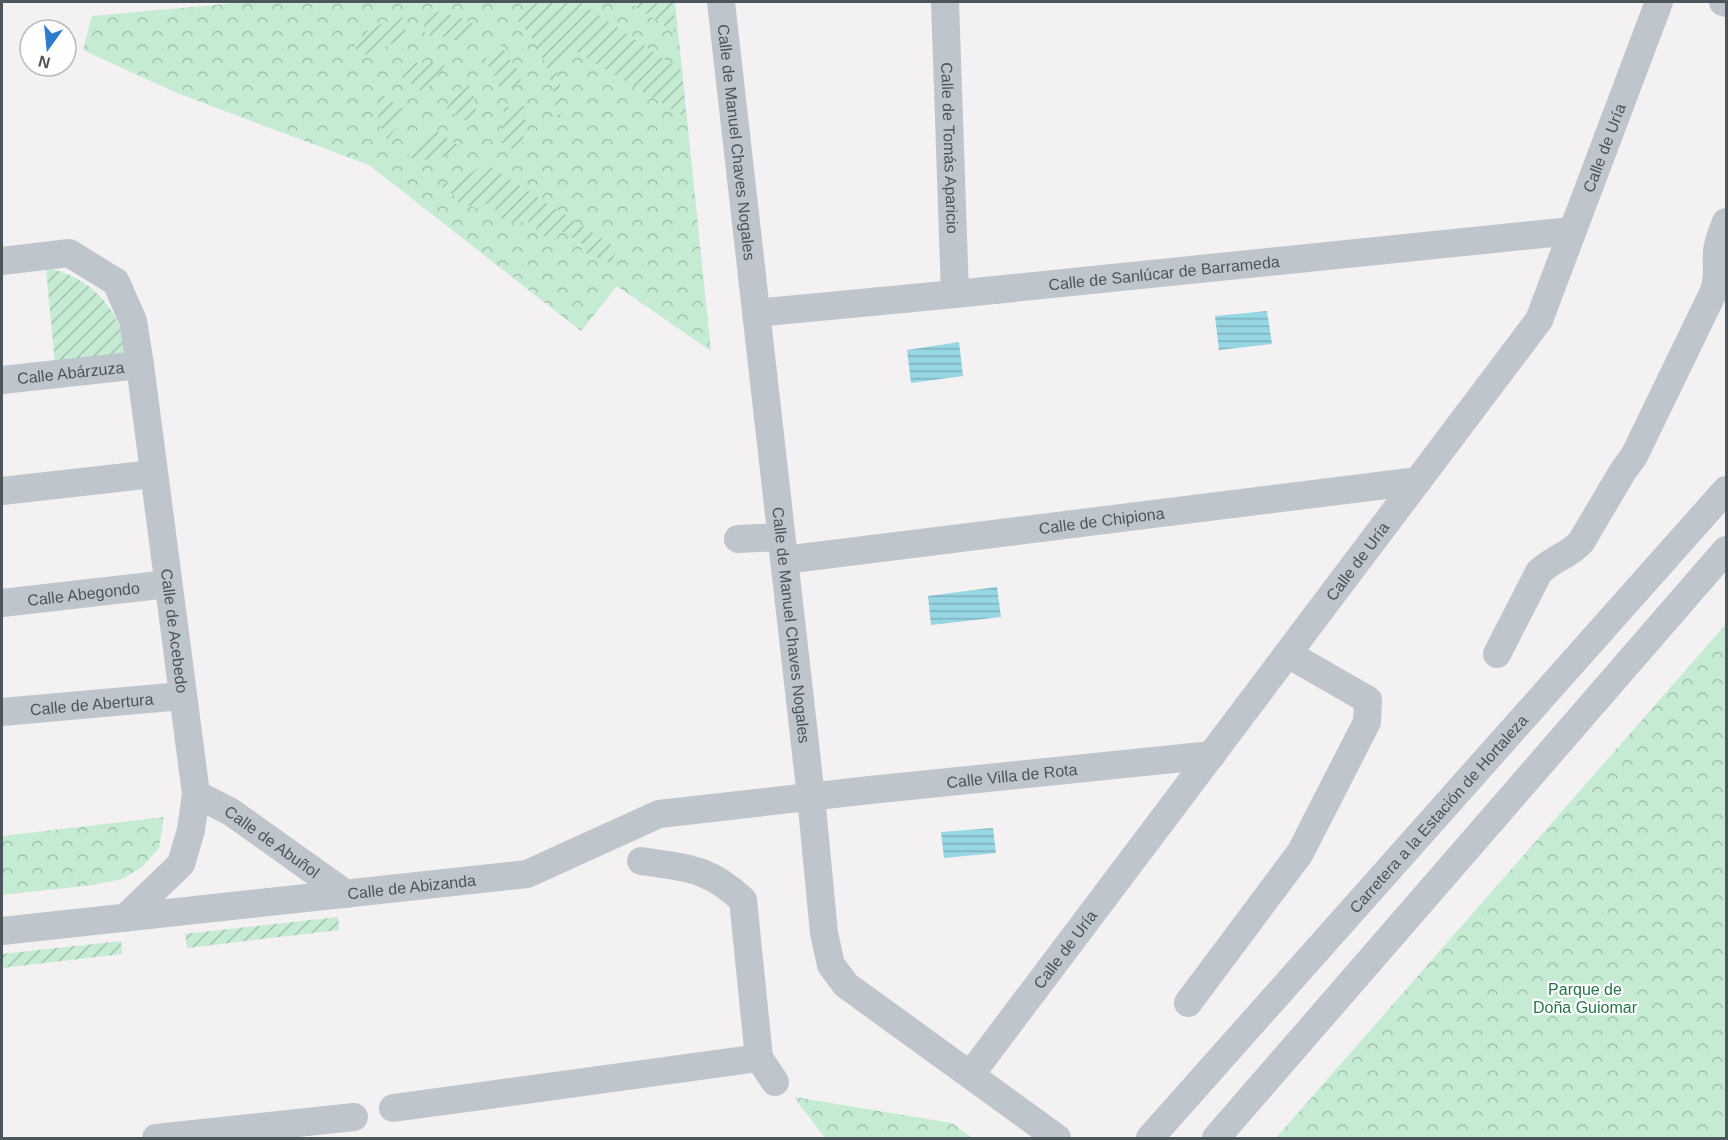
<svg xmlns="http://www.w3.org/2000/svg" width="1728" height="1140" font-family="Helvetica,sans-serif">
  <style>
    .park { fill: url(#park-crowns) }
    .garden { fill: url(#garden-furrows) }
    .water { fill: url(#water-rules) }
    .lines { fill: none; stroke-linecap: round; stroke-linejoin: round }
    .minor { stroke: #bec5cc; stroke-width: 28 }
    .labels { text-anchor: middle; stroke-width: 4.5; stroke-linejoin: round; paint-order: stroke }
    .street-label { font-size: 16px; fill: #4b555c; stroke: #fff }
    .park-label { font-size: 16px; fill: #227749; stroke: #fff }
  </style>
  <defs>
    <pattern id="park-crowns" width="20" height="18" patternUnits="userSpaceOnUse" patternTransform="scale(1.5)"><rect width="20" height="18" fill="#c5ebd2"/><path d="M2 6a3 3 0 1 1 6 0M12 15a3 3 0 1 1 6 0" fill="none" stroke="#a2c1ae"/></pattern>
    <pattern id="garden-furrows" width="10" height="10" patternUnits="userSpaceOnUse" patternTransform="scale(1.5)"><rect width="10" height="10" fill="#c5ebd2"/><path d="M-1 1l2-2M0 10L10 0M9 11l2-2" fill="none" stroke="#a2c1ae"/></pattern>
    <pattern id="water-rules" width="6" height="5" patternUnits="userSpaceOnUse" patternTransform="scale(1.5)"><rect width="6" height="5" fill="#97d6e3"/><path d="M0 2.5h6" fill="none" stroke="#7db0bb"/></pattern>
  </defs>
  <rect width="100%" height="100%" fill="#f3f1f1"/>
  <g class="park">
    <polygon points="247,2 675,2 711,351 617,286 581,331 369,165 177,93 83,50 92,16"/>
    <polygon points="1726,624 1726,1138 1276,1138"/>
    <polygon points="164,817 159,848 141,868 122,879 93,885 2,895 2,836"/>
    <polygon points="794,1097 952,1123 972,1138 825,1138"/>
  </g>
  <g class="garden">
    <path d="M532 2H579L682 71 686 118 569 47 555 65C561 84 563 99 560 119L554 114C560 89 537 37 517 20Z"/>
    <polygon points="628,2 673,2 676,33"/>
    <polygon points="436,12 457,16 477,26 464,45 449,37 425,35 423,13"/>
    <polygon points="401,15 407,37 382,48 372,60 354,46 369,30"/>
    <polygon points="499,43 519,72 521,84 500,92 498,81 485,61"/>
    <polygon points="432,62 445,65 424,93 396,73 414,63"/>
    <path d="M467 82C476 97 477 109 475 126L446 109Z"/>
    <path d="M381 94 408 112 387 140C378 124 375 111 381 94Z"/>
    <polygon points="527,106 523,141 517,152 497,140 501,134 504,107"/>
    <path d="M430 127 461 147C441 161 430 162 407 157Z"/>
    <polygon points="485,163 618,249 610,263 581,251 584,245 560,230 555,240 535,232 537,227 523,218 519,226 496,216 498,211 479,200 475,208 454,200 455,196 440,185 459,182"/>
    <path d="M46 268C81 274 112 299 122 334 123 341 126 346 124 353L55 364Z"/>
    <polygon points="338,917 339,930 187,948 185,934"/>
    <polygon points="121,941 122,954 2,968 2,954"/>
  </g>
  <g class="water">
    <polygon points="1267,311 1272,344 1219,350 1215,316"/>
    <polygon points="959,342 963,376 911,383 907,350"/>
    <polygon points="997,587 1001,617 931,625 928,596"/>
    <polygon points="993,828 996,853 944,858 941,832"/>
  </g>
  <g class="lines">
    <g class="minor">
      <path id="s1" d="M721 2 811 797 824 933 831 965 846 985 1057 1138"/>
      <path id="s2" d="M945 2 955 294"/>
      <polyline points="1723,2 1726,3"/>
      <path id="s3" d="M2 261 69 253 116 282 133 321 140 365 196 794 191 830 181 864 125 918"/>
      <path id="s4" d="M756 313 955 294 1572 231"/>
      <path id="s5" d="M2 380 140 365"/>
      <polyline points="2,491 153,474"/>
      <polyline points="738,539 781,537"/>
      <path id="s6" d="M784 560 1418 481"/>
      <path id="s7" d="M2 603 168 584"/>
      <path d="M1497 654 1539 572C1552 559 1570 555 1581 542L1623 471 1634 456 1714 291C1719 277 1716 265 1717 251 1718 241 1722 232 1726 222"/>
      <path id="s8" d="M2 712 182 696"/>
      <path id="s9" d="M196 794 231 812 346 894"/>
      <path d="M641 861C687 868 707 867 743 900L759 1058 775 1082"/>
      <path id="s10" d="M2 931 527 874 659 814 870 790 1212 755"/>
      <polyline points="1188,1003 1300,853 1367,722 1368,700 1288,654"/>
      <path id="s11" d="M971 1074 1539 320 1659 2"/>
      <polyline points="393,1108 759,1058"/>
      <polyline points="156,1138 354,1117"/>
      <path id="s12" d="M1150 1138 1726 490"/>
      <polyline points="1216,1138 1726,550"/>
    </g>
  </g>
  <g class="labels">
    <g class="street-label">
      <text dy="6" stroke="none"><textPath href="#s1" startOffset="141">Calle de Manuel Chaves Nogales</textPath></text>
      <text dy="6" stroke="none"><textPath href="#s2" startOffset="146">Calle de Tomás Aparicio</textPath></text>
      <text dy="6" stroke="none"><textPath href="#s11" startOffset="1128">Calle de Uría</textPath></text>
      <text dy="6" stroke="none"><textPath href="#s4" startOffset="410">Calle de Sanlúcar de Barrameda</textPath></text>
      <text dy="6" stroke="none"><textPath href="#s5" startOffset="69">Calle Abárzuza</textPath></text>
      <text dy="6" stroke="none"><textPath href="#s6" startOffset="320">Calle de Chipiona</textPath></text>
      <text dy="6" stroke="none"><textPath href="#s11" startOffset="642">Calle de Uría</textPath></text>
      <text dy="6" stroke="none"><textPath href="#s7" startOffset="82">Calle Abegondo</textPath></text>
      <text dy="6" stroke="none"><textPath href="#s1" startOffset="627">Calle de Manuel Chaves Nogales</textPath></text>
      <text dy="6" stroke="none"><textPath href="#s3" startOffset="478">Calle de Acebedo</textPath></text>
      <text dy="6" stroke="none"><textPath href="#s8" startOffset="90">Calle de Abertura</textPath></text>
      <text dy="6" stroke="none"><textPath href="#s10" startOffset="1028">Calle Villa de Rota</textPath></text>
      <text dy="6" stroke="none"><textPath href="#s12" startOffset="434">Carretera a la Estación de Hortaleza</textPath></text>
      <text dy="6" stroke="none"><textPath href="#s9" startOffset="90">Calle de Abuñol</textPath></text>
      <text dy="6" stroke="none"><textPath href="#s10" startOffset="412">Calle de Abizanda</textPath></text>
      <text dy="6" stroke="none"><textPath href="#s11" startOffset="156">Calle de Uría</textPath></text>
    </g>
    <g class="park-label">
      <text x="1585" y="995">Parque de<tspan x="1585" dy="18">Doña Guiomar</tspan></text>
    </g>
  </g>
  <rect width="1728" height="1140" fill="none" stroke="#4b555c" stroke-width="6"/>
  <g transform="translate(48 48) rotate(195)"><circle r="28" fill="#ffffff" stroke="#b7bbbe" stroke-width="1.5"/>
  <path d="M0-4.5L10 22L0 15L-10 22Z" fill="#2e7cd0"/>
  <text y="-9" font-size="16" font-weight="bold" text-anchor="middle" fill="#4b555c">N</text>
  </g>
</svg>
